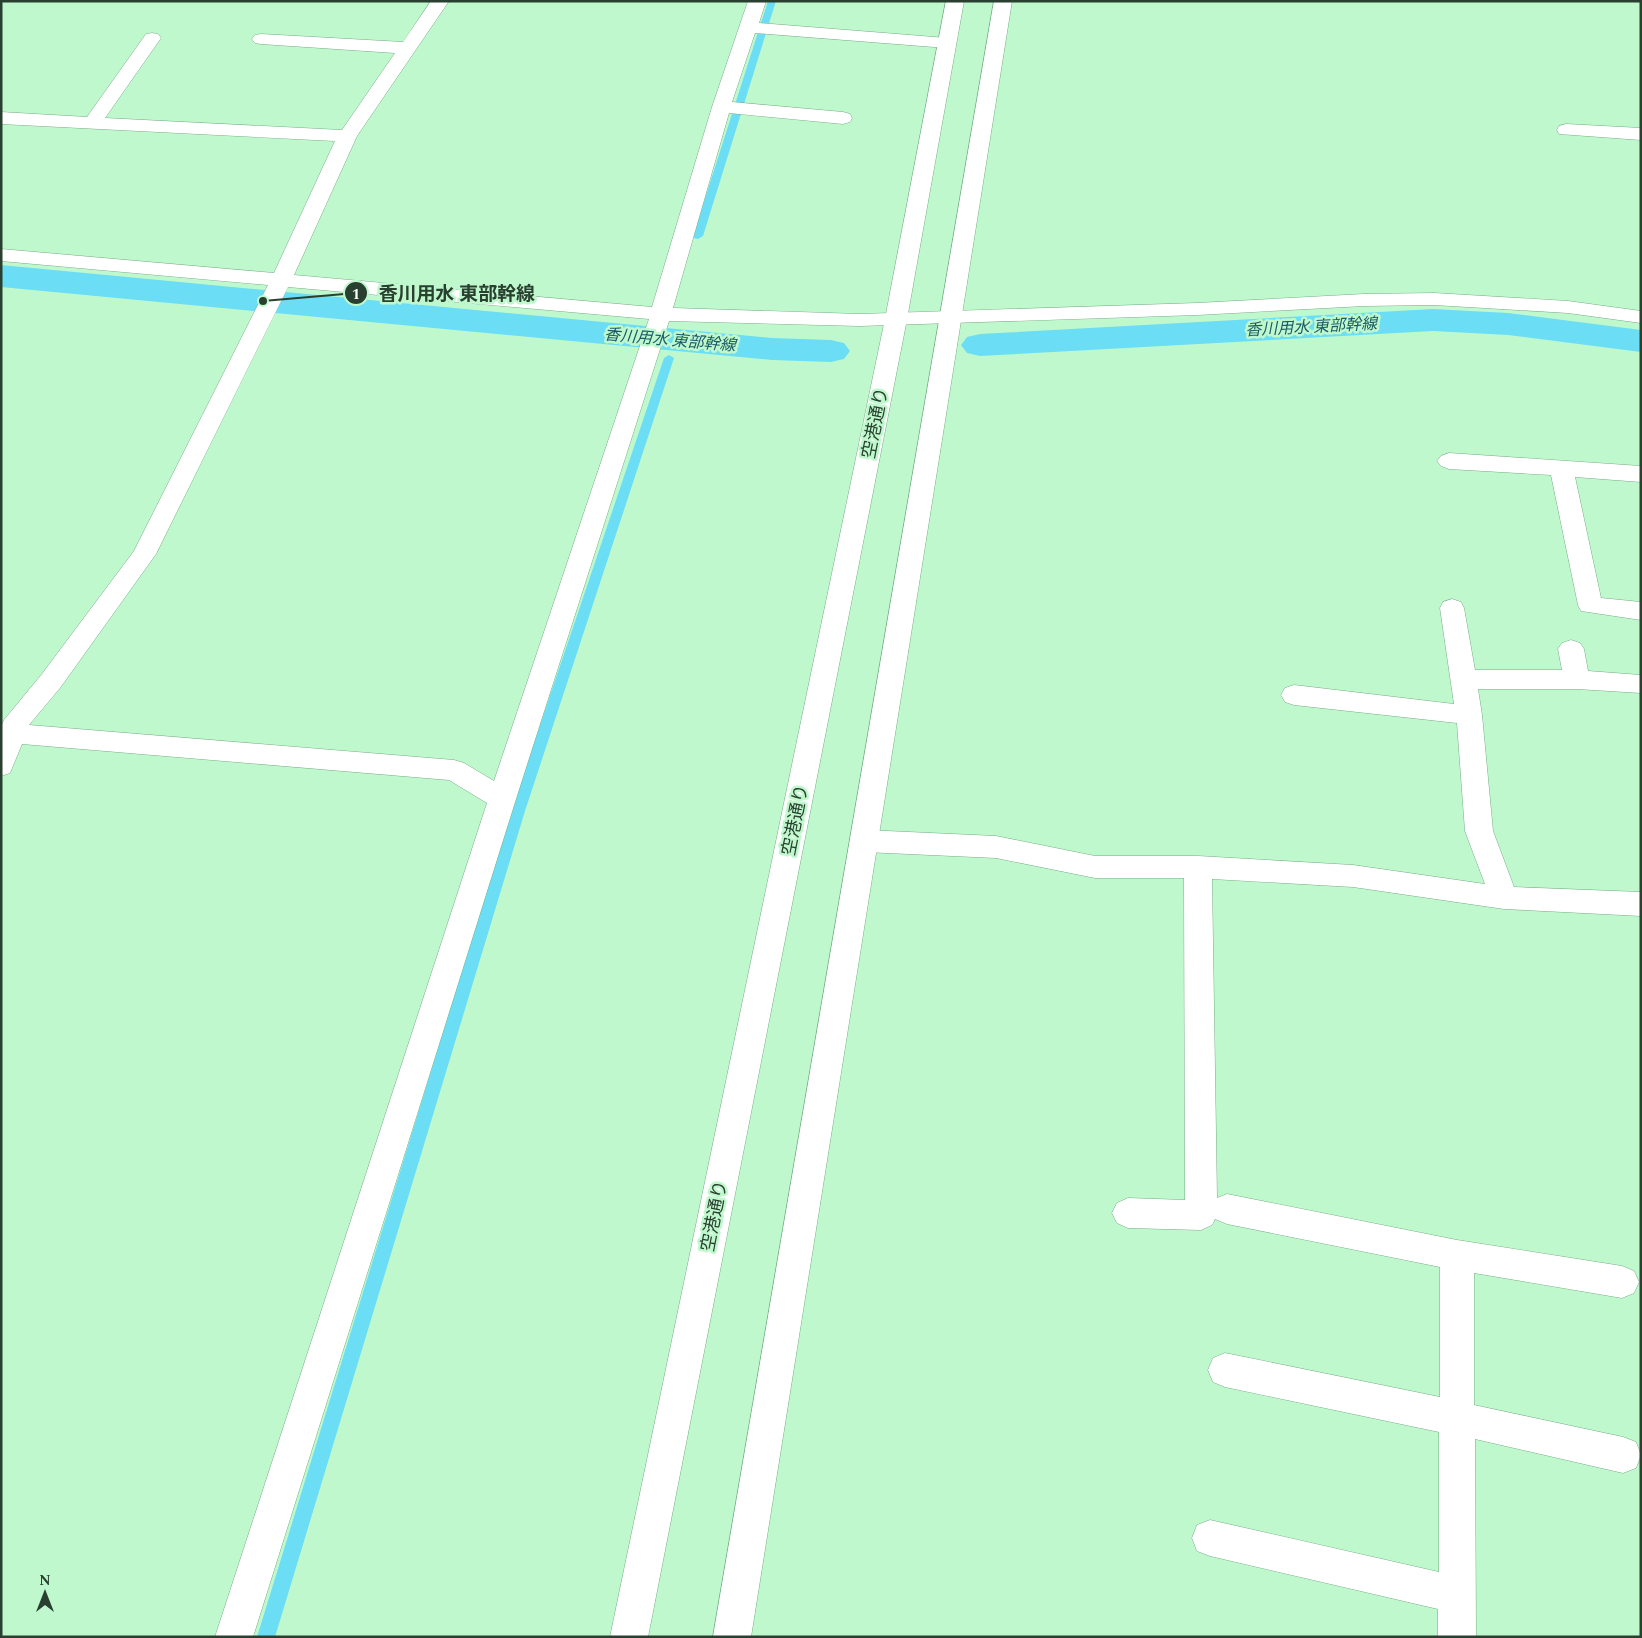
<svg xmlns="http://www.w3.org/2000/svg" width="1642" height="1638" font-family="Spectral,'Noto Sans JP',serif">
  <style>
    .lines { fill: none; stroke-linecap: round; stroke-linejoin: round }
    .stream { fill: #6bdef5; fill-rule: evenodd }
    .canal { fill: #6bdef5; fill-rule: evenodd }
    .minor-casing { stroke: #78ad87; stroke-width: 1 }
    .highway-casing { stroke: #78ad87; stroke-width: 1 }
    .minor { fill: #fff; fill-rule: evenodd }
    .highway { fill: #fff; fill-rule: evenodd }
    .labels { text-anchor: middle; stroke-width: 5; stroke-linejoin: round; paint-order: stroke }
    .far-water-label { font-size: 16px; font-style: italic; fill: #1a5b68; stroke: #c0f8ce }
    .street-label { font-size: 18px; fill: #293f2f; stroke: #c0f8ce }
    .leader { fill: none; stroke: #293f2f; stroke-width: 2 }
    .callout-dot { fill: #293f2f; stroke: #c0f8ce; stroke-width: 2 }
    .mark-label { font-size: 15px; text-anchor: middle; font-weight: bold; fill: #fff }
    .callout-label { font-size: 19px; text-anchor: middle; font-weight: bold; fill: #293f2f; stroke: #c0f8ce; stroke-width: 5; stroke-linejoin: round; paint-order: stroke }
  </style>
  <rect width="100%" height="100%" fill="#c0f8ce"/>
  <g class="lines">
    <g class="stream">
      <polygon points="768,1 776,1 703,236 698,239 694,238 693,236"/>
      <polygon points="669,355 674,358 525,811 275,1637 257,1637 511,811 664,358"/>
    </g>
    <g class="canal">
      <polygon points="1,265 772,338 831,340 844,343 850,351 844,359 831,362 772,360 1,287"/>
      <polygon points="1433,309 1508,313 1641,330 1641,352 1508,335 1433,331 980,356 967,353 961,345 967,337 980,334"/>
    </g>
    <g class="minor-casing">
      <g id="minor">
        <path d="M431 1H449L357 136 294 275 652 307 712 107 748 1H766L759 23 947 38 953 39 956 43 953 47 947 48 755 33 732 102 843 112 850 114 852 118 850 122 843 124 729 113 673 308 860 314 1197 303 1364 294 1434 293 1568 301 1641 311V323L1568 313 1434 305 1364 306 1197 315 860 326 669 321 516 799 253 1637H215L487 803 449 780 22 744 10 773 1 776V727L4 720 42 674 134 551 268 285 1 261V249L274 273 335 141 1 124V112L87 117 146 34 152 33 158 34 161 38 105 118 342 130 395 53 261 44 255 43 252 39 255 35 261 34 403 42ZM288 287 649 319 494 781 464 763 454 760 29 725 60 688 156 554Z"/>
        <polygon points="1566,124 1641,128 1641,140 1559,134 1557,130 1559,126"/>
        <polygon points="1449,453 1641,466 1641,482 1575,477 1601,598 1641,602 1641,620 1581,611 1578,605 1551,475 1449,469 1441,466 1437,461 1441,456"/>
        <polygon points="1452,599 1461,602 1464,608 1475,670 1562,670 1558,649 1562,643 1571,640 1580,643 1584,649 1588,671 1641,675 1641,693 1577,689 1478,689 1482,715 1493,831 1514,887 1641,892 1641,916 1504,909 1353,887 1212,879 1217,1198 1227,1194 1457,1240 1622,1266 1634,1271 1639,1282 1634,1293 1622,1298 1474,1273 1474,1405 1623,1437 1636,1442 1641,1455 1636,1468 1623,1473 1475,1439 1476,1637 1438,1637 1438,1609 1210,1556 1197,1551 1192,1538 1197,1525 1210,1520 1439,1572 1439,1432 1225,1387 1213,1382 1208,1370 1213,1358 1225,1353 1440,1397 1440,1267 1227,1224 1215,1219 1212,1225 1201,1230 1128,1228 1117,1223 1112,1213 1117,1203 1128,1198 1185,1200 1184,878 1095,878 996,858 865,852 855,849 851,841 855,833 865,830 996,836 1095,856 1198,856 1353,865 1485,884 1465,831 1457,723 1294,705 1285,702 1281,695 1285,688 1294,685 1454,704 1440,608 1443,602"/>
      </g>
    </g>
    <g class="highway-casing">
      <g id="highway">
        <polygon points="946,1 964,1 907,319 648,1637 610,1637 885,319"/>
        <polygon points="994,1 1012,1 751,1637 713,1637"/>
      </g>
    </g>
    <use href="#minor" class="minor"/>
    <use href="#highway" class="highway"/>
  </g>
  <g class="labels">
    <g class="far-water-label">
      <text transform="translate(1311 326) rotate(-3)" y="6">香川用水 東部幹線</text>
      <text transform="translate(670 339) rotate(5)" y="6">香川用水 東部幹線</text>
    </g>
    <g class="street-label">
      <text transform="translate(875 423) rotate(-79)" y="6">空港通り</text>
      <text transform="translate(795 820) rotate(-79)" y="6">空港通り</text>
      <text transform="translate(714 1216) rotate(-79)" y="6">空港通り</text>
    </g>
  </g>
  <path class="leader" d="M263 301L356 293"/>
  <g class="callout-dot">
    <circle cx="263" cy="301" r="5"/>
    <circle cx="356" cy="293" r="12"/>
  </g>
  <g class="mark-label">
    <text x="356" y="299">1</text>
  </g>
  <g class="callout-label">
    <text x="457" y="300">香川用水 東部幹線</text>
  </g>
  <rect width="1642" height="1638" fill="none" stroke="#293f2f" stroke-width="5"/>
  <g transform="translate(45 1593)" stroke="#c0f8ce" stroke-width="4" paint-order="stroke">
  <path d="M0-4L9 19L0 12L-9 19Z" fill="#293f2f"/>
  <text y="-8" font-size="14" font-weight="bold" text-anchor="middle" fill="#293f2f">N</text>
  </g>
</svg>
